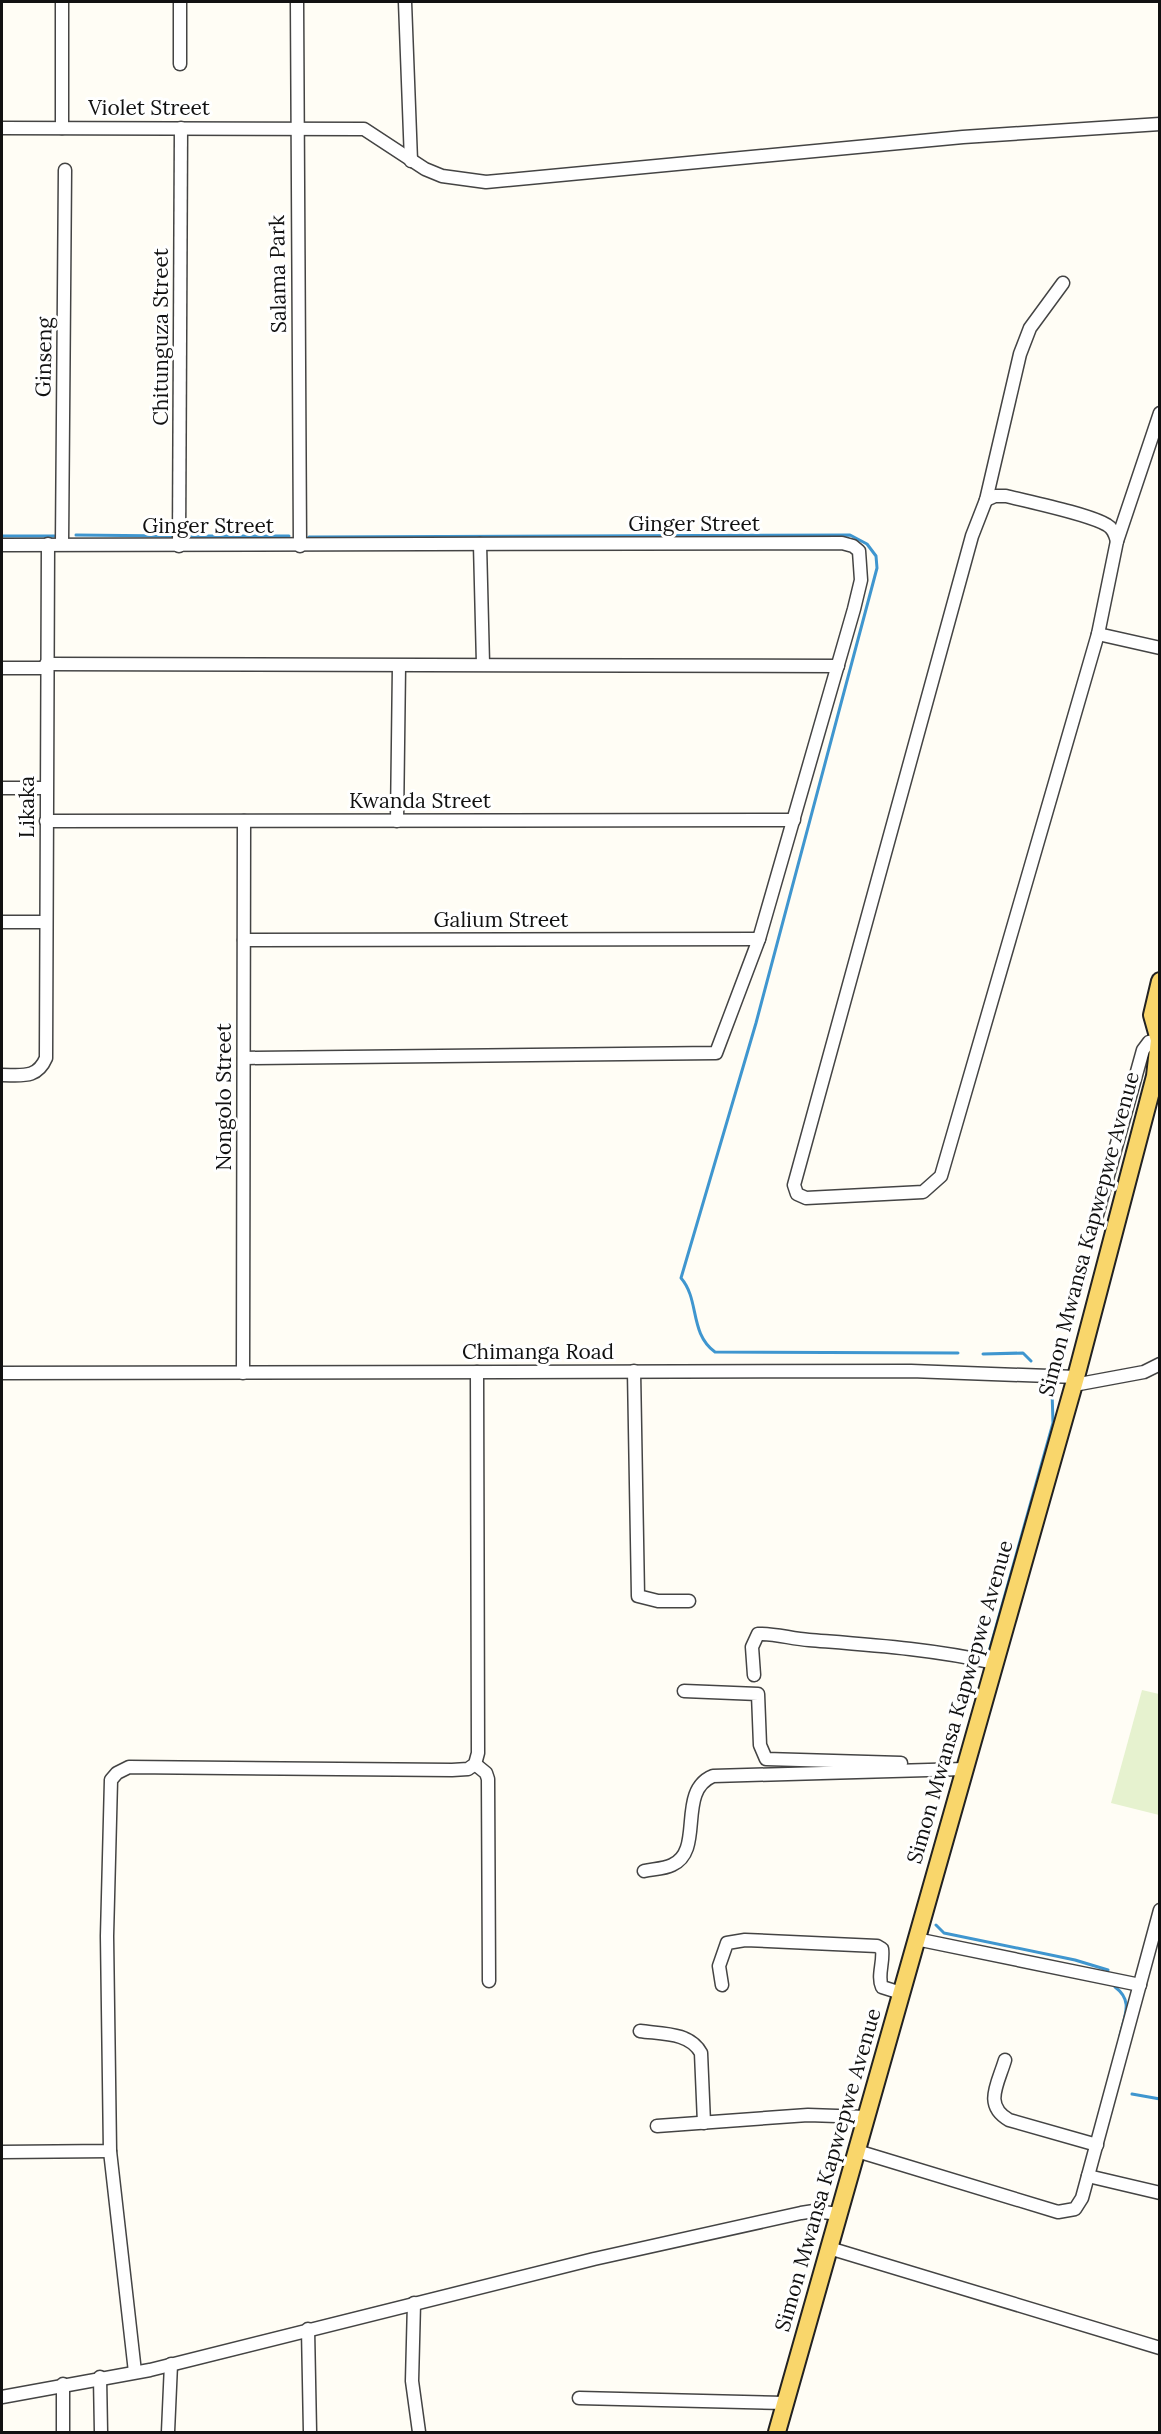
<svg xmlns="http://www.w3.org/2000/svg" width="1161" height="2434" font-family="Lora,serif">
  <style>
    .pitch { fill: #e6f2cf }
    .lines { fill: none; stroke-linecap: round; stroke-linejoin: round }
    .stream { stroke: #3f96cf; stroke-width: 3 }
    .minor-casing { stroke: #444; stroke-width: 15 }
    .major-casing { stroke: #222; stroke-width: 20 }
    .minor { stroke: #fff; stroke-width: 12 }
    .major { stroke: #f9d66b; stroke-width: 16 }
    .labels { text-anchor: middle; stroke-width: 6; stroke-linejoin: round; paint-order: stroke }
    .street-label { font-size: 21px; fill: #111; stroke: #fff }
  </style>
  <rect width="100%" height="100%" fill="#fffdf5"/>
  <polygon class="pitch" points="1142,1690 1159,1694 1159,1815 1111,1803"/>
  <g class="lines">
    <g class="stream">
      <polyline points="76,535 171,536"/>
      <polyline points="2,536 55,536"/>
      <polyline points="191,536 289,536"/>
      <path d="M309 537 850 535 867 544 876 556 877 568 756 1023 681 1278C700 1300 689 1333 715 1352L958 1353"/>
      <polyline points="983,1354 1023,1353 1031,1361"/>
      <polyline points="989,1652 1053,1423 1052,1391"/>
      <polyline points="936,1925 944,1933 1075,1960 1108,1970"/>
      <path d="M1115 1987C1134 2001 1124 2016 1120 2036"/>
      <polyline points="1132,2094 1160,2099"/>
    </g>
    <g class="minor-casing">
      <g id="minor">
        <polyline points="180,2 180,64"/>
        <polyline points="297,2 300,546"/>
        <polyline points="405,2 411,161"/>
        <polyline points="2,128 364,129 425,169 442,176 486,182 963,137 1160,124"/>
        <polyline points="62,128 62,2"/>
        <polyline points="1063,283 1030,328 1020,354 986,500 972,536 794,1185 797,1194 806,1198 923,1192 941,1176 1098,634 1117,541 1160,413"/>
        <path d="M986 500 995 496H1006C1030 502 1089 514 1107 525 1114 529 1115 535 1117 541"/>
        <polyline points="62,544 65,170"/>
        <polyline points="480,544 483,664"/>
        <polyline points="2,545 842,543 853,546 859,551 861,580 854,609 759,939 716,1053 244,1058"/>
        <polyline points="179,546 181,128"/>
        <polyline points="1098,634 1160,648"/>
        <polyline points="46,664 838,666"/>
        <polyline points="2,668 46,668"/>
        <polyline points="2,788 46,788"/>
        <polyline points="46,821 794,820"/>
        <polyline points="397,821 399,666"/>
        <polyline points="2,922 46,922"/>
        <polyline points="244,940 759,939"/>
        <path d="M2 1075C22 1075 37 1079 46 1058L48 544"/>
        <polyline points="1097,1215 1143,1050 1149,1042 1159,1040"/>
        <polyline points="634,1371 638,1596 658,1601 689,1601"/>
        <polyline points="2,1373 911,1371 1076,1377"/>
        <polyline points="243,1373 244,821"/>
        <polyline points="1074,1385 1144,1372 1160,1364"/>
        <path d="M754 1675 752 1647 758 1634C774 1633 792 1639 809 1640 871 1645 933 1649 994 1663"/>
        <polyline points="684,1691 758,1694 760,1745 766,1759 901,1763"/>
        <polyline points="475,1764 486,1773 488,1779 489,1981"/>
        <path d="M644 1871C653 1869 664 1869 672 1865 705 1851 676 1791 713 1776L964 1769"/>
        <polyline points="916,1939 1140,1985"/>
        <path d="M722 1985 719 1966 727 1943 745 1940 877 1946 882 1949C884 1962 877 1976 882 1987L901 1993"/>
        <path d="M640 2031C661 2034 690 2032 701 2053L704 2123"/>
        <path d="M1005 2060C998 2084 983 2105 1009 2120L1097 2145"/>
        <polyline points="657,2126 808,2115 866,2117"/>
        <polyline points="110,2151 135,2372"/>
        <polyline points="857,2151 1058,2212 1075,2209 1082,2198 1160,1910"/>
        <polyline points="2,2152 110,2151 107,1936 111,1780 117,1773 129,1767 452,1770 468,1769 475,1764 478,1753 477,1372"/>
        <polyline points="1088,2176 1160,2193"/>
        <polyline points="829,2248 1160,2348"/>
        <polyline points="414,2303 412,2381 419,2432"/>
        <polyline points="308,2329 310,2432"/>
        <polyline points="100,2377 101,2432"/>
        <polyline points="2,2397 150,2370 594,2259 801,2213 814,2211 839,2214"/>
        <polyline points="579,2398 785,2403"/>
        <polyline points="63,2432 63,2384"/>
        <polyline points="168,2432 171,2364"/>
      </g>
    </g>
    <g class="major-casing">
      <polyline id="major" points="777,2432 1076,1377 1155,1076 1159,1040 1152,1015 1160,981"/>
    </g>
    <use href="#minor" class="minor"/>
    <use href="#major" class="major"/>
  </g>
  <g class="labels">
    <g class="street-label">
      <text x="149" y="115">Violet Street</text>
      <text transform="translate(278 274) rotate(-91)" y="7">Salama Park</text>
      <text transform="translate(161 337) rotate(-90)" y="7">Chitunguza Street</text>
      <text transform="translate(44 357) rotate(-89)" y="7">Ginseng</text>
      <text x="694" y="531">Ginger Street</text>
      <text x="208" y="533">Ginger Street</text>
      <text x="420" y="808">Kwanda Street</text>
      <text transform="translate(27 807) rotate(-90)" y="7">Likaka</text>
      <text x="501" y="927">Galium Street</text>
      <text transform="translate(224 1097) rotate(-90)" y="7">Nongolo Street</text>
      <text transform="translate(1089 1234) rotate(-75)" y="7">Simon Mwansa Kapwepwe Avenue</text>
      <text x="538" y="1359">Chimanga Road</text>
      <text transform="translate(960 1702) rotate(-74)" y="7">Simon Mwansa Kapwepwe Avenue</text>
      <text transform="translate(828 2170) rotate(-74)" y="7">Simon Mwansa Kapwepwe Avenue</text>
    </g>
  </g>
  <rect width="1161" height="2434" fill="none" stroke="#111111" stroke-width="6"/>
</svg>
